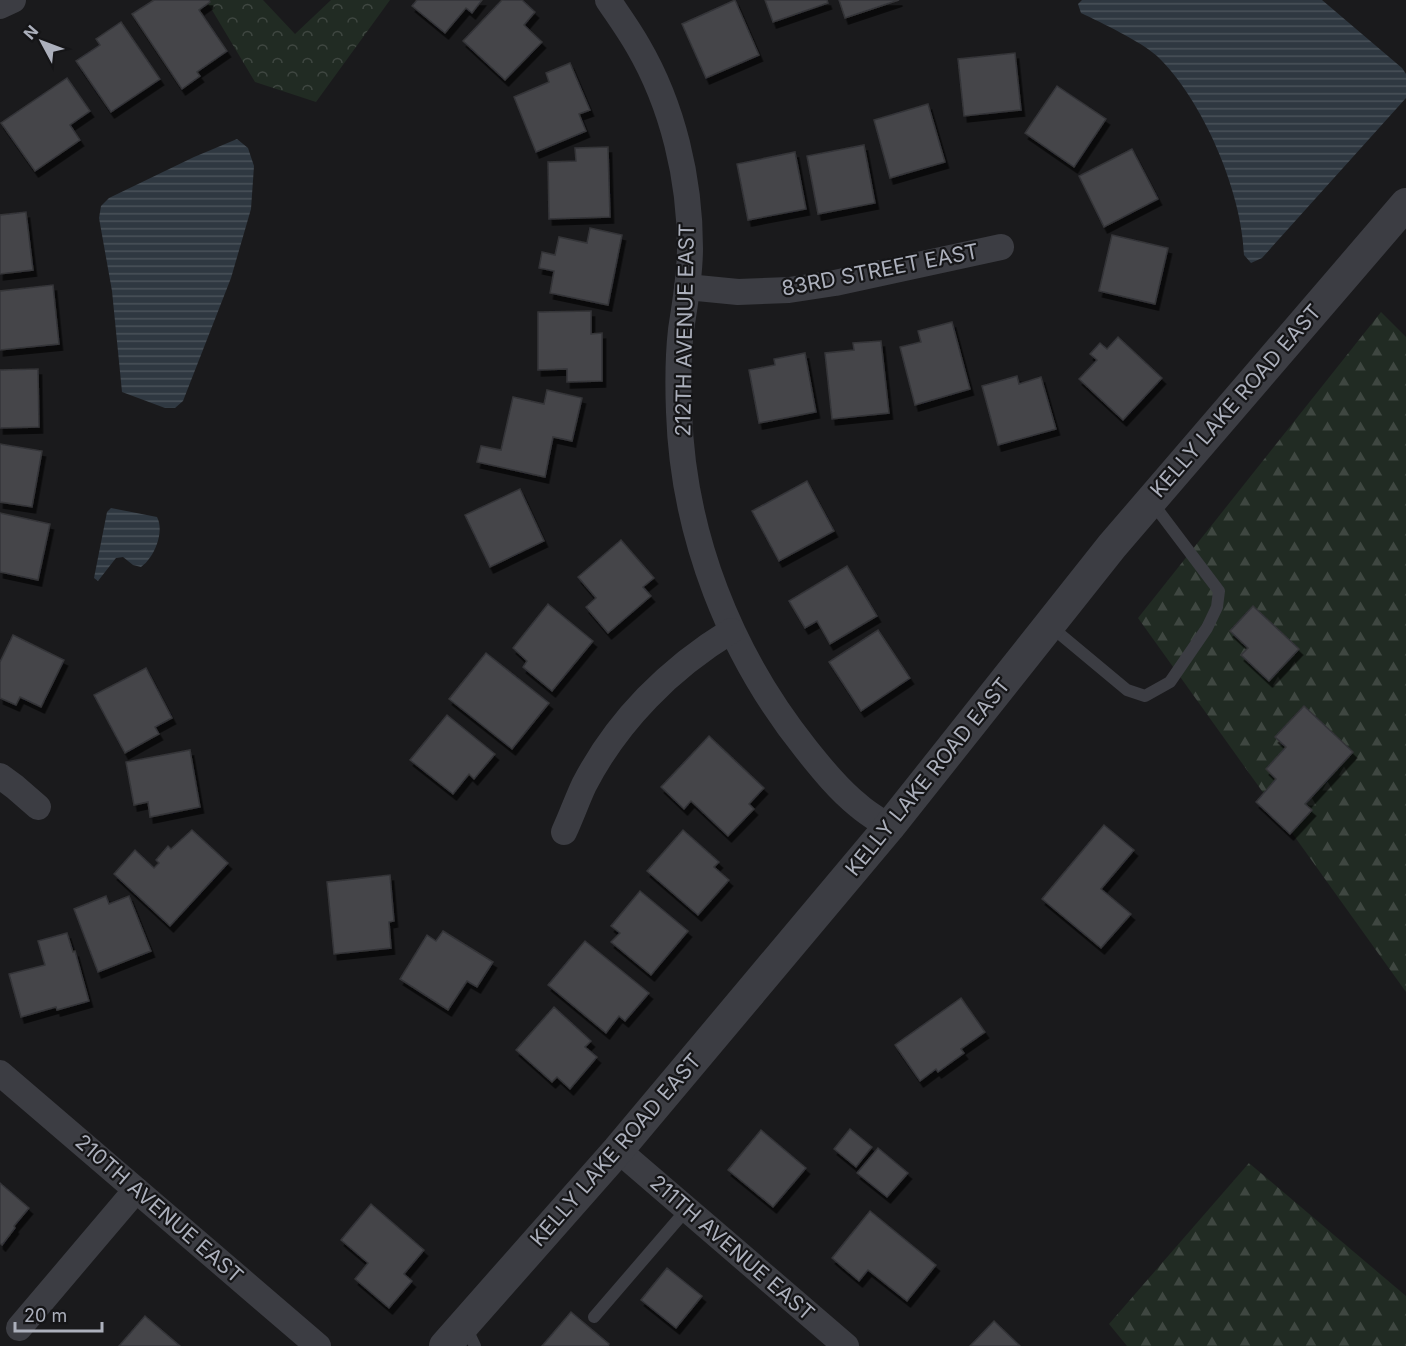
<svg xmlns="http://www.w3.org/2000/svg" width="1406" height="1346" font-family="Inter,sans-serif">
  <style>
    .forest { fill: url(#forest-firs) }
    .park { fill: url(#park-crowns) }
    .water { fill: url(#water-rules) }
    .building { fill: #444549; stroke: #343438; stroke-width: 1.5; filter: url(#shadow) }
    .lines { fill: none; stroke-linecap: round; stroke-linejoin: round }
    .service { stroke: #3c3d43; stroke-width: 12 }
    .minor { stroke: #3c3d43; stroke-width: 26 }
    .tertiary { stroke: #3c3d43; stroke-width: 32 }
    .labels { text-anchor: middle; stroke-width: 4.5; stroke-linejoin: round; paint-order: stroke }
    .street-label { font-size: 21px; fill: #acb0bc; stroke: #151517 }
  </style>
  <defs>
    <pattern id="forest-firs" width="22" height="20" patternUnits="userSpaceOnUse" patternTransform="scale(1.5)"><rect width="22" height="20" fill="#212b23"/><path d="M5 1l3.5 6h-7zM16 11l3.5 6h-7z" fill="#3f4741"/></pattern>
    <pattern id="park-crowns" width="20" height="18" patternUnits="userSpaceOnUse" patternTransform="scale(1.5)"><rect width="20" height="18" fill="#212b23"/><path d="M2 6a3 3 0 1 1 6 0M12 15a3 3 0 1 1 6 0" fill="none" stroke="#3f4741"/></pattern>
    <pattern id="water-rules" width="6" height="5" patternUnits="userSpaceOnUse" patternTransform="scale(1.5)"><rect width="6" height="5" fill="#2f3841"/><path d="M0 2.5h6" fill="none" stroke="#4a525a"/></pattern>
    <filter id="shadow"><feDropShadow dx="3.5" dy="6" stdDeviation="0" flood-color="#0009"/></filter>
  </defs>
  <rect width="100%" height="100%" fill="#1a1a1c"/>
  <g class="forest">
    <polygon points="1381,312 1406,337 1406,992 1138,618"/>
    <polygon points="1249,1163 1406,1296 1406,1346 1127,1346 1109,1324"/>
  </g>
  <polygon class="park" points="206,0 263,0 295,34 331,0 390,0 316,102 255,82"/>
  <g class="water">
    <path d="M1082 0H1322L1402 68 1406 74V98L1262 258 1251 263 1244 255C1242 192 1203 100 1157 56 1140 41 1102 23 1081 13L1078 4Z"/>
    <polygon points="237,139 248,148 254,166 251,209 231,278 183,401 175,408 165,408 122,392 112,291 99,218 101,206 109,198 194,157"/>
    <path d="M111 508 157 517C165 532 154 558 141 567L133 565 123 557 116 558 98 581 94 578 107 512Z"/>
  </g>
  <g class="building">
    <polygon points="154,0 209,0 210,2 199,10 227,51 197,72 200,76 182,89 132,14"/>
    <polygon points="417,0 482,0 472,13 466,8 445,33 412,6"/>
    <polygon points="502,0 522,0 535,12 524,25 542,42 505,80 463,41"/>
    <polygon points="735,0 759,55 706,78 682,24"/>
    <polygon points="765,0 827,0 828,3 773,22"/>
    <polygon points="839,0 899,0 845,18"/>
    <polygon points="121,22 160,79 111,112 76,61 100,45 96,39"/>
    <polygon points="1015,53 1021,110 964,116 958,59"/>
    <polygon points="570,63 590,110 579,114 586,131 536,152 514,97 549,82 546,73"/>
    <polygon points="67,78 90,111 70,125 80,140 35,171 1,123"/>
    <polygon points="1057,86 1106,119 1074,167 1025,133"/>
    <polygon points="928,104 945,162 890,178 874,120"/>
    <polygon points="864,145 875,203 818,214 807,156"/>
    <polygon points="608,147 610,217 549,219 548,162 576,161 575,148"/>
    <polygon points="1132,149 1158,199 1104,227 1079,176"/>
    <polygon points="795,152 806,209 748,220 737,164"/>
    <polygon points="26,212 33,270 0,274 0,215"/>
    <polygon points="590,228 622,235 608,305 550,293 554,271 539,268 542,252 555,255 559,237 587,243"/>
    <polygon points="1112,235 1168,248 1155,304 1099,291"/>
    <polygon points="53,285 59,344 0,350 0,291"/>
    <polygon points="591,311 591,334 602,333 602,381 567,382 567,369 538,370 538,312"/>
    <polygon points="952,322 970,389 915,405 900,347 921,342 918,331"/>
    <polygon points="1118,337 1162,378 1123,420 1079,379 1097,360 1090,354 1100,343 1107,349"/>
    <polygon points="881,341 889,413 832,419 825,353 854,350 853,343"/>
    <polygon points="805,353 816,412 759,423 749,370 775,365 774,359"/>
    <polygon points="38,369 39,427 0,428 0,370"/>
    <polygon points="1017,376 1019,384 1041,377 1056,429 998,445 982,386"/>
    <polygon points="547,390 582,398 572,441 553,437 545,477 477,462 481,446 501,450 513,397 544,404"/>
    <polygon points="0,444 42,451 32,507 0,502"/>
    <polygon points="807,481 834,531 779,561 752,511"/>
    <polygon points="520,489 544,541 490,567 465,515"/>
    <polygon points="0,513 50,524 38,580 0,572"/>
    <polygon points="621,540 654,578 643,587 651,596 608,633 586,607 596,598 578,577"/>
    <polygon points="847,566 877,616 830,644 817,621 805,628 789,601"/>
    <polygon points="548,604 593,641 552,691 523,667 527,661 513,648"/>
    <polygon points="1253,606 1299,649 1269,681 1241,655 1248,648 1230,631"/>
    <polygon points="878,630 910,678 861,711 829,662"/>
    <polygon points="13,635 64,660 41,707 20,697 16,705 0,698 0,662"/>
    <polygon points="486,653 549,703 512,749 449,699"/>
    <polygon points="146,668 172,718 155,727 159,734 125,753 94,695"/>
    <polygon points="1304,706 1353,752 1305,804 1312,810 1290,834 1256,802 1276,779 1266,769 1286,747 1275,737"/>
    <polygon points="447,715 495,754 474,779 469,774 453,794 410,760"/>
    <polygon points="709,736 764,788 749,804 754,809 728,836 691,801 684,809 661,787"/>
    <polygon points="190,750 200,807 150,817 148,802 134,805 126,762"/>
    <polygon points="1104,825 1134,850 1101,889 1131,914 1101,948 1042,899"/>
    <polygon points="192,830 228,863 170,926 114,874 135,850 154,868 159,863 156,860 168,846 171,849"/>
    <polygon points="683,830 719,862 714,867 729,880 698,915 647,871"/>
    <polygon points="390,875 394,921 389,922 391,948 334,954 327,882"/>
    <polygon points="640,891 688,931 651,975 611,942 620,933 611,926"/>
    <polygon points="106,896 109,904 129,896 151,951 98,972 74,909"/>
    <polygon points="443,931 493,962 477,987 467,981 448,1010 400,979 427,935 436,941"/>
    <polygon points="67,933 73,952 75,951 89,1001 57,1010 56,1007 21,1017 9,974 45,965 38,941"/>
    <polygon points="585,941 649,993 625,1021 619,1016 606,1033 548,985"/>
    <polygon points="961,998 985,1032 961,1049 964,1053 938,1072 936,1069 920,1081 895,1045"/>
    <polygon points="554,1007 591,1041 585,1047 597,1057 570,1089 557,1077 552,1082 516,1050"/>
    <polygon points="850,1129 872,1147 856,1167 834,1149"/>
    <polygon points="761,1130 806,1168 773,1207 728,1170"/>
    <polygon points="878,1148 908,1173 887,1197 857,1173"/>
    <polygon points="0,1183 29,1208 14,1226 15,1228 2,1245 0,1243"/>
    <polygon points="371,1204 424,1250 404,1274 412,1281 389,1308 355,1279 368,1263 341,1240"/>
    <polygon points="870,1211 936,1265 907,1301 868,1270 859,1281 832,1258"/>
    <polygon points="667,1268 702,1296 676,1328 641,1300"/>
    <polygon points="571,1312 609,1344 608,1346 542,1346"/>
    <polygon points="145,1316 180,1346 119,1346"/>
    <polygon points="994,1321 1020,1346 970,1346"/>
  </g>
  <g class="lines">
    <g class="service">
      <polyline points="1049,625 1127,690 1145,696 1170,682 1207,628 1217,607 1219,591 1151,501"/>
      <polyline points="594,1317 687,1209"/>
      <polyline points="465,1325 475,1346"/>
    </g>
    <g class="minor">
      <path d="M608 0C618 15 629 30 638 46 673 106 690 179 690 248 690 276 685 303 681 330 678 356 678 386 679 412 683 535 730 654 806 749 822 769 839 790 859 806 868 814 879 820 889 827"/>
      <polyline points="0,6 13,0"/>
      <polyline points="687,287 738,292 789,290 835,283 1001,247"/>
      <polyline points="0,776 15,787 38,807"/>
      <path d="M564 832C571 817 577 800 584 785 617 721 670 668 731 631"/>
      <polyline points="0,1073 318,1346"/>
      <polyline points="618,1150 846,1346"/>
      <polyline points="19,1328 136,1190"/>
    </g>
    <polyline class="tertiary" points="445,1346 618,1150 889,827 1112,546 1406,204"/>
  </g>
  <g class="labels">
    <g class="street-label">
      <text transform="translate(880 270) rotate(-11)" y="7">83RD STREET EAST</text>
      <text transform="translate(685 330) rotate(-89)" y="7">212TH AVENUE EAST</text>
      <text transform="translate(1236 401) rotate(-49)" y="7">KELLY LAKE ROAD EAST</text>
      <text transform="translate(928 777) rotate(-51)" y="7">KELLY LAKE ROAD EAST</text>
      <text transform="translate(616 1150) rotate(-49)" y="7">KELLY LAKE ROAD EAST</text>
      <text transform="translate(159 1209) rotate(41)" y="7">210TH AVENUE EAST</text>
      <text transform="translate(732 1248) rotate(41)" y="7">211TH AVENUE EAST</text>
    </g>
  </g>
  <g transform="translate(42 42) rotate(311)" stroke="#151517" stroke-width="4.5" paint-order="stroke">
  <path d="M0-4.5L10 22L0 15L-10 22Z" fill="#acb0bc"/>
  <text y="-9" font-size="16" font-weight="bold" text-anchor="middle" fill="#acb0bc">N</text>
  </g>
  <path d="M15 1322v9h87v-9" fill="none" stroke="#acb0bc" stroke-width="3"/>
  <text x="24" y="1322" font-size="18" fill="#acb0bc" stroke="#151517" stroke-width="4.5" paint-order="stroke">20 m</text>
</svg>
